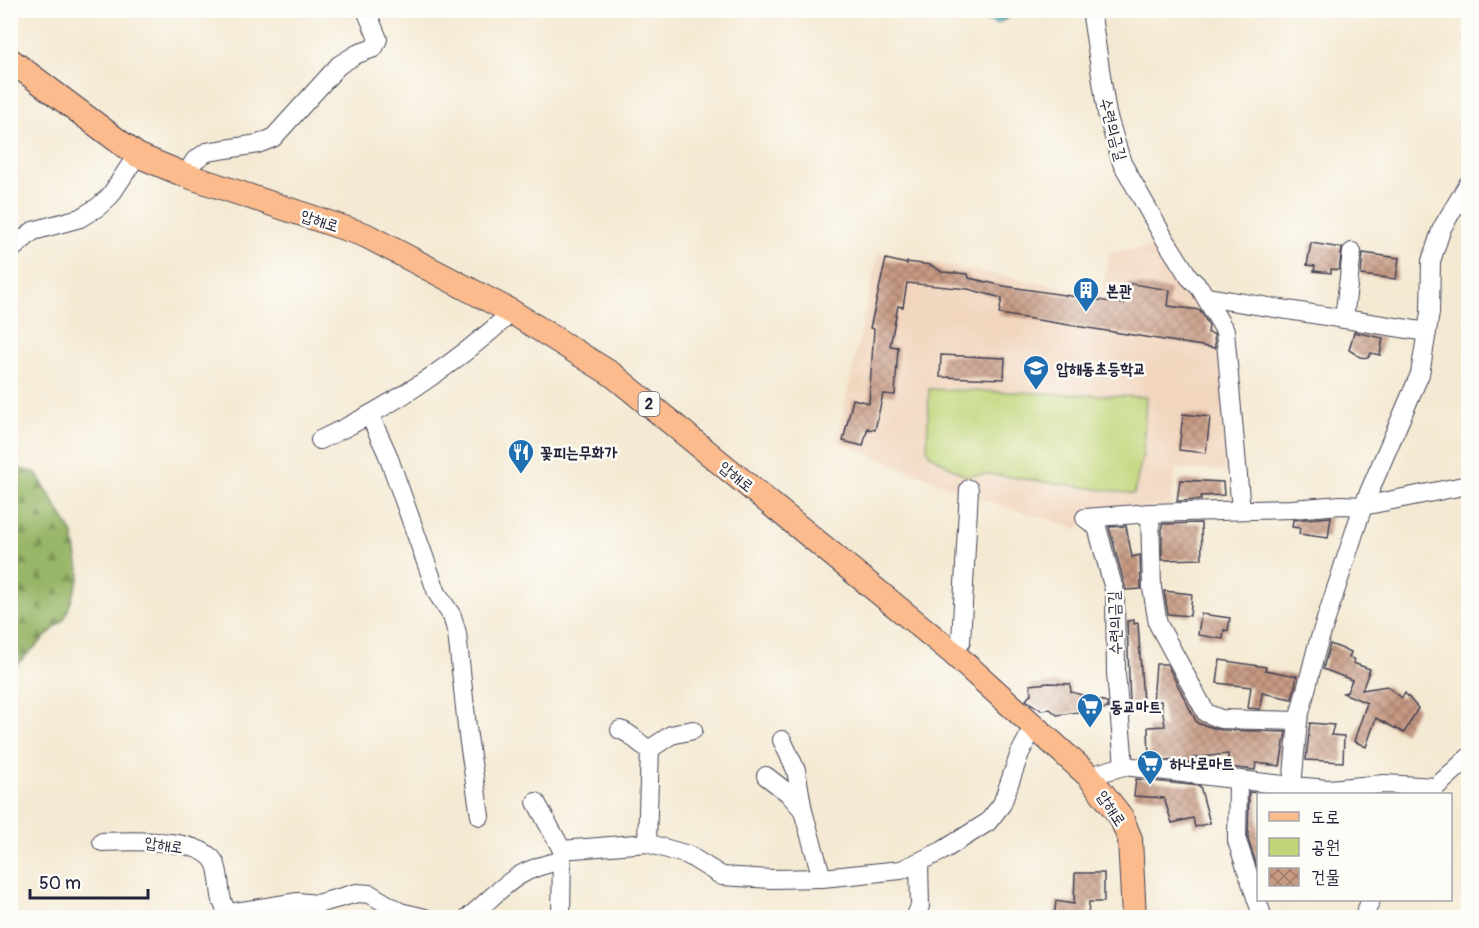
<svg xmlns="http://www.w3.org/2000/svg" width="1479" height="928" font-family="Pangolin,'Poor Story',sans-serif">
  <style>
    .built { fill: #f1d5bd }
    .green { fill: #c0d578; stroke: #717c5a; stroke-width: 1.5 }
    .forest { fill: url(#forest-firs); stroke: #5d6c52; stroke-width: 1.5 }
    .water { fill: url(#water-rules); stroke: #32697e; stroke-width: 1.5 }
    .building { fill: url(#building-cross-hatch) }
    .lines { fill: none; stroke-linecap: round; stroke-linejoin: round }
    .minor-casing { stroke: #424052; stroke-width: 20 }
    .major-casing { stroke: #424052; stroke-width: 26 }
    .minor { stroke: #fff; stroke-width: 18 }
    .major { stroke: #fbbb8d; stroke-width: 24 }
    .labels { text-anchor: middle; stroke-width: 5; stroke-linejoin: round; paint-order: stroke }
    .shield { fill: #fdfcf7; stroke: #646373; stroke-width: 1.5 }
    .shield-label { font-size: 15px; font-weight: bold; fill: #22223b }
    .street-label { font-size: 16px; fill: #22223b; stroke: #fdfcf7 }
    .poi-label { font-size: 16px; font-weight: bold; fill: #22223b; stroke: #fdfcf7; text-anchor: start }
  </style>
  <defs>
    <pattern id="forest-firs" width="22" height="20" patternUnits="userSpaceOnUse" patternTransform="scale(1.5)"><rect width="22" height="20" fill="#98b668"/><path d="M5 1l3.5 6h-7zM16 11l3.5 6h-7z" fill="#7c9457"/></pattern>
    <pattern id="water-rules" width="6" height="5" patternUnits="userSpaceOnUse" patternTransform="scale(1.5)"><rect width="6" height="5" fill="#42b0c0"/><path d="M0 2.5h6" fill="none" stroke="#378f9d"/></pattern>
    <pattern id="building-cross-hatch" width="8" height="8" patternUnits="userSpaceOnUse" patternTransform="scale(1.5)"><rect width="8" height="8" fill="#c79a83"/><path d="M0 0l8 8M0 8l8-8" fill="none" stroke="#a17d6c"/></pattern>
  </defs>
  <rect width="100%" height="100%" fill="#fdfcf7"/>
  <filter id="ink" filterUnits="userSpaceOnUse"><feTurbulence type="fractalNoise" baseFrequency=".0167" numOctaves="2"/><feDisplacementMap in="SourceGraphic" scale="12" xChannelSelector="R" yChannelSelector="G"/><feConvolveMatrix kernelMatrix="1 2 1 2 8 2 1 2 1" color-interpolation-filters="sRGB"/></filter>
  <filter id="wash" filterUnits="userSpaceOnUse"><feTurbulence type="fractalNoise" baseFrequency=".008" numOctaves="4" result="noise"/><feDisplacementMap in="SourceGraphic" scale="24" xChannelSelector="R" yChannelSelector="G"/><feGaussianBlur stdDeviation="1.35" result="paint"/><feColorMatrix in="noise" values="0 0 0 0 0 0 0 0 0 0 0 0 0 0 0 0 0 1.4 0 .05"/><feComposite in="paint" operator="in"/></filter>
  <g filter="url(#wash)">
    <rect width="100%" height="100%" fill="#f4e9d2"/>
    <polygon class="built" points="1167,245 1223,342 1225,471 1176,469 1171,506 1087,512 1079,529 982,500 837,441 878,253 1102,294 1110,252"/>
    <polygon class="green" points="929,389 1146,397 1143,454 1134,494 989,474 965,476 929,454 927,447"/>
    <polygon class="forest" points="11,466 36,473 73,534 80,576 65,618 11,670"/>
    <polygon class="water" points="962,11 961,11 1021,11 997,24"/>
    <g id="blocks">
      <g class="building">
        <polygon points="1311,243 1342,248 1339,270 1331,269 1331,273 1314,271 1315,266 1307,265"/>
        <polygon points="1363,253 1399,258 1396,279 1361,275"/>
        <polygon points="886,259 907,264 907,262 931,265 942,272 968,274 969,278 1004,286 1124,304 1127,283 1170,290 1168,306 1200,310 1209,326 1208,333 1214,334 1215,348 999,314 1002,298 968,289 907,283 903,307 898,306 890,346 898,347 895,395 883,394 875,430 868,429 868,427 863,446 843,441 853,399 869,403 874,329 870,328"/>
        <polygon points="1354,332 1383,338 1380,355 1371,353 1368,358 1360,357 1349,350"/>
        <polygon points="941,355 1005,358 1004,379 940,377"/>
        <polygon points="1183,414 1210,417 1206,453 1179,450"/>
        <polygon points="1180,480 1223,482 1224,495 1201,496 1201,500 1177,501"/>
        <polygon points="1331,517 1328,538 1299,534 1300,528 1292,527 1293,520"/>
        <polygon points="1201,523 1202,559 1162,560 1162,524"/>
        <polygon points="1126,526 1132,557 1140,555 1141,589 1126,590 1109,527"/>
        <polygon points="1164,591 1192,594 1190,616 1168,614"/>
        <polygon points="1201,614 1230,618 1228,631 1224,630 1223,639 1198,635"/>
        <polygon points="1134,620 1134,624 1138,623 1143,703 1130,705 1127,621"/>
        <polygon points="1330,644 1351,652 1349,658 1354,659 1353,663 1370,669 1362,690 1387,686 1402,698 1405,693 1418,708 1404,733 1376,718 1366,747 1354,741 1367,703 1343,693 1347,692 1352,680 1323,669"/>
        <polygon points="1220,660 1266,667 1265,670 1297,676 1292,699 1262,693 1260,709 1248,708 1251,687 1217,683"/>
        <polygon points="1156,664 1167,664 1197,723 1221,730 1286,732 1280,766 1256,763 1255,770 1228,767 1228,754 1192,758 1193,763 1149,758 1148,727 1165,726 1161,701 1153,702"/>
        <polygon points="1049,683 1070,684 1071,692 1107,702 1108,708 1057,715 1050,709 1041,710 1026,700 1031,694 1030,685"/>
        <polygon points="1310,723 1334,725 1331,735 1344,736 1343,762 1306,760"/>
        <polygon points="1136,779 1200,786 1210,823 1195,827 1193,818 1172,823 1164,798 1134,796"/>
        <polygon points="1249,792 1258,793 1258,870 1248,839"/>
        <polygon points="1075,873 1104,873 1104,902 1089,902 1088,918 1054,918 1056,901 1074,904"/>
      </g>
    </g>
  </g>
  <g filter="url(#ink)">
    <use href="#blocks" fill-opacity="0" stroke="#424052" stroke-width="1.5"/>
    <g class="lines">
      <g class="minor-casing">
        <g id="minor">
          <polyline points="1091,10 1107,114 1122,163 1163,236 1189,277 1200,288 1225,331 1241,510"/>
          <polyline points="185,175 195,160 207,152 258,144 273,138 339,65 357,54 374,48 378,39 366,10"/>
          <polyline points="10,251 33,231 80,218 98,207 110,196 137,155"/>
          <polyline points="1206,297 1427,332"/>
          <polyline points="1344,319 1352,252"/>
          <polyline points="370,416 387,453 437,593 452,616 457,633 468,736 480,816"/>
          <path d="M320 440C390 407 455 365 512 312"/>
          <polyline points="1150,513 1152,588 1158,624 1206,713 1221,719 1298,721"/>
          <polyline points="953,653 961,642 969,489"/>
          <path d="M620 730C633 733 637 745 650 749"/>
          <polyline points="782,740 796,770 803,811 822,878"/>
          <polyline points="1124,766 1116,673 1115,593 1097,527 1085,518 1150,513 1292,509 1341,505 1363,506 1468,485"/>
          <polyline points="766,776 788,793 802,809"/>
          <polyline points="1089,776 1124,766 1292,786 1298,721 1317,647 1363,506 1420,374 1430,313 1431,261 1442,228 1468,184"/>
          <polyline points="1238,780 1237,841 1263,918"/>
          <polyline points="1292,786 1329,789 1384,784 1436,787 1468,758"/>
          <polyline points="536,802 562,850 561,918"/>
          <path d="M102 842C127 841 205 836 216 865 222 881 217 901 229 913L298 902 317 904 357 893 370 894 400 912 425 918"/>
          <polyline points="647,843 650,749 671,735 693,730"/>
          <polyline points="562,850 647,843 688,855 722,876 772,879 822,878 901,870 942,851 988,822 1002,804 1020,753 1035,724"/>
          <path d="M468 918C503 889 514 869 561 861"/>
          <polyline points="915,918 920,906 919,863"/>
          <polyline points="1363,918 1371,900"/>
        </g>
      </g>
      <g class="major-casing">
        <polyline id="major" points="10,60 137,155 185,175 365,235 512,312 613,375 953,653 1089,776 1121,817 1130,839 1134,918"/>
      </g>
      <use href="#minor" class="minor"/>
      <use href="#major" class="major"/>
    </g>
  </g>
  <defs>
    <g id="building-pin" transform="scale(1.35)"><path d="M0 17L-7.5 6A9.5 9.5 0 1 1 7.5 6Z" fill="#1f6fb2" stroke="#fdfcf7"/><path d="M-4-6H4V6H1V3H-1V6H-4ZM-2.5-4.3h1.7v1.8h-1.7ZM.8-4.3h1.7v1.8H.8ZM-2.5-1h1.7V.8h-1.7ZM.8-1h1.7V.8H.8Z" fill="#fff"/></g>
    <g id="school-pin" transform="scale(1.35)"><path d="M0 17L-7.5 6A9.5 9.5 0 1 1 7.5 6Z" fill="#1f6fb2" stroke="#fdfcf7"/><path d="M0-5L7-2L0 1L-7-2ZM-4 1L0 2.5L4 1V4Q0 6-4 4Z" fill="#fff"/></g>
    <g id="restaurant-pin" transform="scale(1.35)"><path d="M0 17L-7.5 6A9.5 9.5 0 1 1 7.5 6Z" fill="#1f6fb2" stroke="#fdfcf7"/><path d="M-5-6h1v4h1v-4h1v4h1v-4h1v5L-1.5 .5V6h-2V.5L-5-1ZM5-6V6H3V1.5H1.5Q1.5-4 5-6Z" fill="#fff"/></g>
    <g id="supermarket-pin" transform="scale(1.35)"><path d="M0 17L-7.5 6A9.5 9.5 0 1 1 7.5 6Z" fill="#1f6fb2" stroke="#fdfcf7"/><path d="M-6-5.5h2.5l.6 2H6L4.5 2H-2.5L-4.4-4H-6ZM-1.5 3.2a1.3 1.3 0 1 0 .1 0ZM3 3.2a1.3 1.3 0 1 0 .1 0Z" fill="#fff"/></g>
  </defs>
  <g fill-rule="evenodd">
    <use href="#building-pin" x="1086" y="290"/>
    <use href="#school-pin" x="1036" y="368"/>
    <use href="#restaurant-pin" x="521" y="452"/>
    <use href="#supermarket-pin" x="1090" y="706"/>
    <use href="#supermarket-pin" x="1150" y="763"/>
  </g>
  <g class="labels">
    <rect class="shield" x="638.5" y="392" width="21" height="24" rx="4.5"/>
    <g class="shield-label">
      <text x="649" y="409">2</text>
    </g>
    <g class="street-label">
      <text transform="translate(1114 129) rotate(75)" y="6">수련의금길</text>
      <text transform="translate(320 220) rotate(19)" y="6">압해로</text>
      <text transform="translate(737 476) rotate(39)" y="6">압해로</text>
      <text transform="translate(1114 623) rotate(-92)" y="6">수련의금길</text>
      <text transform="translate(1112 808) rotate(57)" y="6">압해로</text>
      <text transform="translate(164 844) rotate(9)" y="6">압해로</text>
    </g>
    <g class="poi-label">
      <text x="1106" y="296">본관</text>
      <text x="1056" y="374">압해동초등학교</text>
      <text x="540" y="458">꽃피는무화가</text>
      <text x="1110" y="712">동교마트</text>
      <text x="1170" y="769">하나로마트</text>
    </g>
  </g>
  <rect width="1479" height="928" fill="none" stroke="#fdfcf7" stroke-width="36"/>
  <rect x="1257" y="793" width="195" height="108" fill="#fdfcf7" stroke="#a5a5ac" stroke-width="1.5"/>
  <rect x="1269" y="812" width="30" height="9" fill="#fbbb8d" stroke="#a5a5ac" stroke-width="1.5"/>
  <text x="1311" y="823" font-size="18" fill="#22223b">도로</text>
  <rect x="1269" y="838" width="30" height="18" fill="#c0d578" stroke="#a5a5ac" stroke-width="1.5"/>
  <text x="1311" y="853" font-size="18" fill="#22223b">공원</text>
  <rect x="1269" y="868" width="30" height="18" fill="url(#building-cross-hatch)" stroke="#a5a5ac" stroke-width="1.5"/>
  <text x="1311" y="883" font-size="18" fill="#22223b">건물</text>
  <path d="M30 889v9h118v-9" fill="none" stroke="#22223b" stroke-width="3"/>
  <text x="39" y="889" font-size="18" fill="#22223b" stroke="#fdfcf7" stroke-width="4.5" paint-order="stroke">50 m</text>
</svg>
